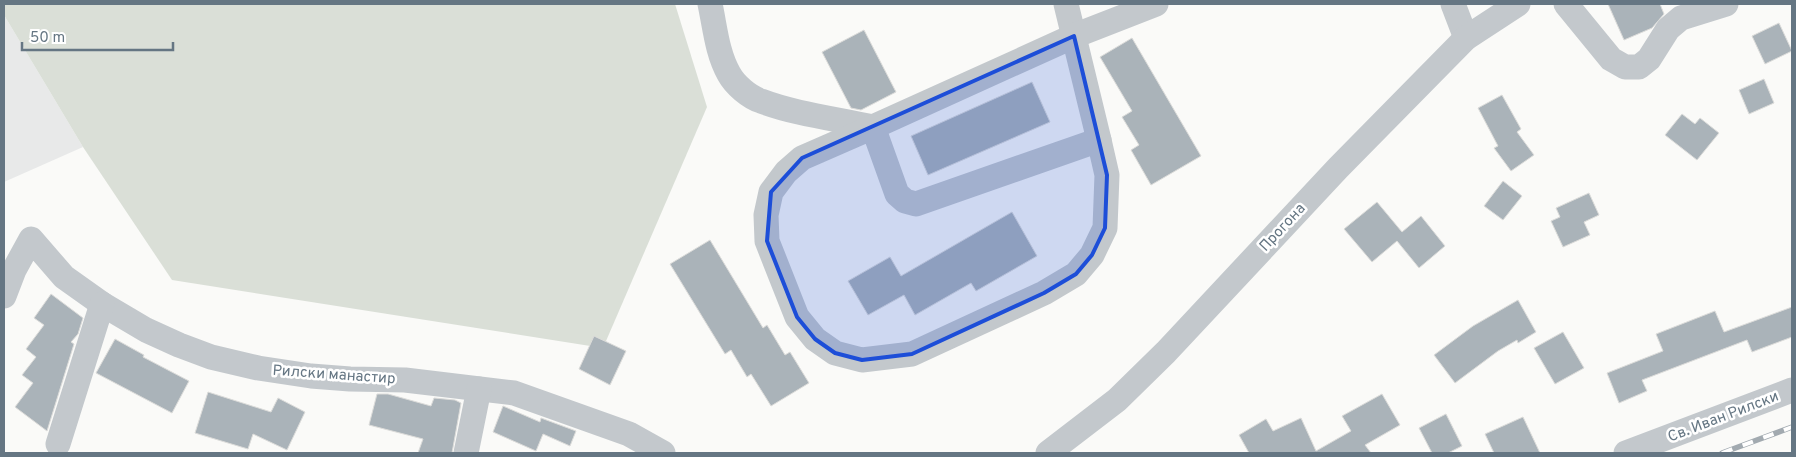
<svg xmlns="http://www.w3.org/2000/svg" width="1796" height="457" font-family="Overpass,sans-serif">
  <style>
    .built { fill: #e8e9e9 }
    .green { fill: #dadfd7 }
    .building { fill: #aab3b9; stroke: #dcdcda }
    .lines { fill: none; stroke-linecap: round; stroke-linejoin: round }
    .minor { stroke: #c3c8cc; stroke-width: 25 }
    .rail-casing { stroke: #a2aab0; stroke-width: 5.5 }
    .rail { stroke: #fff; stroke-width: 4; stroke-dasharray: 11; stroke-linecap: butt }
    .marked { fill: #1d4ed8; fill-opacity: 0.2; stroke: #1d4ed8; stroke-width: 4; stroke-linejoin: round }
    .labels { text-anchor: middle; stroke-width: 5; stroke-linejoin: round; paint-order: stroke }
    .street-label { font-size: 15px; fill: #657683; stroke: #fff }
  </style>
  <rect width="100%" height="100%" fill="#fafaf8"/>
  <polygon class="built" points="4,15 83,147 4,182"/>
  <polygon class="green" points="4,4 675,4 707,107 603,348 172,280 83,147 4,15"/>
  <g class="building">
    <polygon points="1608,4 1660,4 1664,14 1652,28 1624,40"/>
    <polygon points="1779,23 1792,51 1765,64 1752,36"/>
    <polygon points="864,30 896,92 861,110 851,108 822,52"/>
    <polygon points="1132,38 1201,156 1151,185 1131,150 1139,145 1122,117 1132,111 1100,57"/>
    <polygon points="1764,79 1774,103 1749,114 1739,90"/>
    <polygon points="1032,82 1050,122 928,175 911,136"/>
    <polygon points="1502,95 1521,129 1517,132 1534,155 1511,171 1494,148 1498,146 1478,108"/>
    <polygon points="1682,114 1695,124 1700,118 1719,133 1697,160 1665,135"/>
    <polygon points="1503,181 1522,196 1503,220 1484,206"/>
    <polygon points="1589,193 1599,215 1584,222 1590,235 1563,247 1551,221 1560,217 1556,208"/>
    <polygon points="1377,202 1402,232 1421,216 1445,246 1419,268 1397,241 1372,262 1344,229"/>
    <polygon points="1012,212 1037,256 976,291 971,283 915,315 904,295 868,315 848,281 890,257 901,276"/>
    <polygon points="710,240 763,328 767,325 785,355 790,352 809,383 771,406 751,374 747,377 731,350 725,354 670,264"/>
    <polygon points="51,294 83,318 78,334 71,342 74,344 47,431 15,407 33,383 22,375 36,357 26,349 44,325 34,318"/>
    <polygon points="1518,300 1536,332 1518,343 1517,340 1498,351 1455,383 1434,355 1473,326"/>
    <polygon points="1792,307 1792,337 1752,352 1747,340 1642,380 1647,391 1619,403 1607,373 1663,351 1656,334 1715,311 1724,332"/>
    <polygon points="1563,332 1584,368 1555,384 1534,348"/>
    <polygon points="594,336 626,351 610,385 579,369"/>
    <polygon points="115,339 144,355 143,357 189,381 172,413 96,373"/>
    <polygon points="208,392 271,412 278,398 305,412 287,450 253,434 248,449 195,433"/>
    <polygon points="377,394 388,394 431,406 434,398 455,400 461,403 452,453 418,453 423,439 369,425"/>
    <polygon points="1382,394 1400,425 1365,445 1371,453 1249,453 1239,435 1266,419 1273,431 1301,418 1316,451 1351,431 1342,416"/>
    <polygon points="503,406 540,422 541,418 576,431 570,446 543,434 536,451 493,432"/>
    <polygon points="1446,414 1462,446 1448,453 1432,453 1419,428"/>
    <polygon points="1523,417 1540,453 1494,453 1485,434"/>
  </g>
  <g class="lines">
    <g class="minor">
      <path d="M710 4C715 27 717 53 729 74 735 85 749 97 761 101 795 114 837 119 873 127"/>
      <polyline points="1066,4 1099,140"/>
      <polyline points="1453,4 1466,38"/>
      <polyline points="1566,4 1611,59 1625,67 1639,67 1649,59 1668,29 1681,18 1726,4"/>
      <polyline points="873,127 802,158 786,172 771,192 766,215 767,241 797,317 815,339 835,353 862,360 912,354 1044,293 1076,274 1092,255 1105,228 1107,175 1099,140 916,204 905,201 897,194 873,127 1074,36 1156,4"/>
      <polyline points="4,296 14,270 31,239 64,277 102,304 146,330 179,345 211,357 258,368 311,376 350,379 405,380 514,393 629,434 663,453"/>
      <polyline points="58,444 102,304"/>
      <polyline points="466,453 479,389"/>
      <polyline points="1048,453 1117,400 1166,352 1338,168 1466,38 1518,4"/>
      <polyline points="1626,453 1792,390"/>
    </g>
    <g class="rail-casing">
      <polyline id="rail" points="1722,453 1792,427"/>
    </g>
    <use href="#rail" class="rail"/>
  </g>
  <path class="marked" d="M1074 36 1107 175 1105 228 1092 255 1076 274 1044 293 912 354 862 360 835 353 815 339 797 317 767 241 771 192 802 158Z"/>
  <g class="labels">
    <g class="street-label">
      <text transform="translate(1282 227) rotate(-47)" y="5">Прогона</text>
      <text transform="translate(334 374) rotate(4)" y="5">Рилски манастир</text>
      <text transform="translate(1723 416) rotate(-21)" y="5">Св. Иван Рилски</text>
    </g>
  </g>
  <rect width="1796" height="457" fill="none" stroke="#657683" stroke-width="10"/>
  <path d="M22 42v8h151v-8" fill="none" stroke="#657683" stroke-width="2.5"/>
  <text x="30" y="42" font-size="15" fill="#657683" stroke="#ffffff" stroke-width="4" paint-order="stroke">50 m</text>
</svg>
